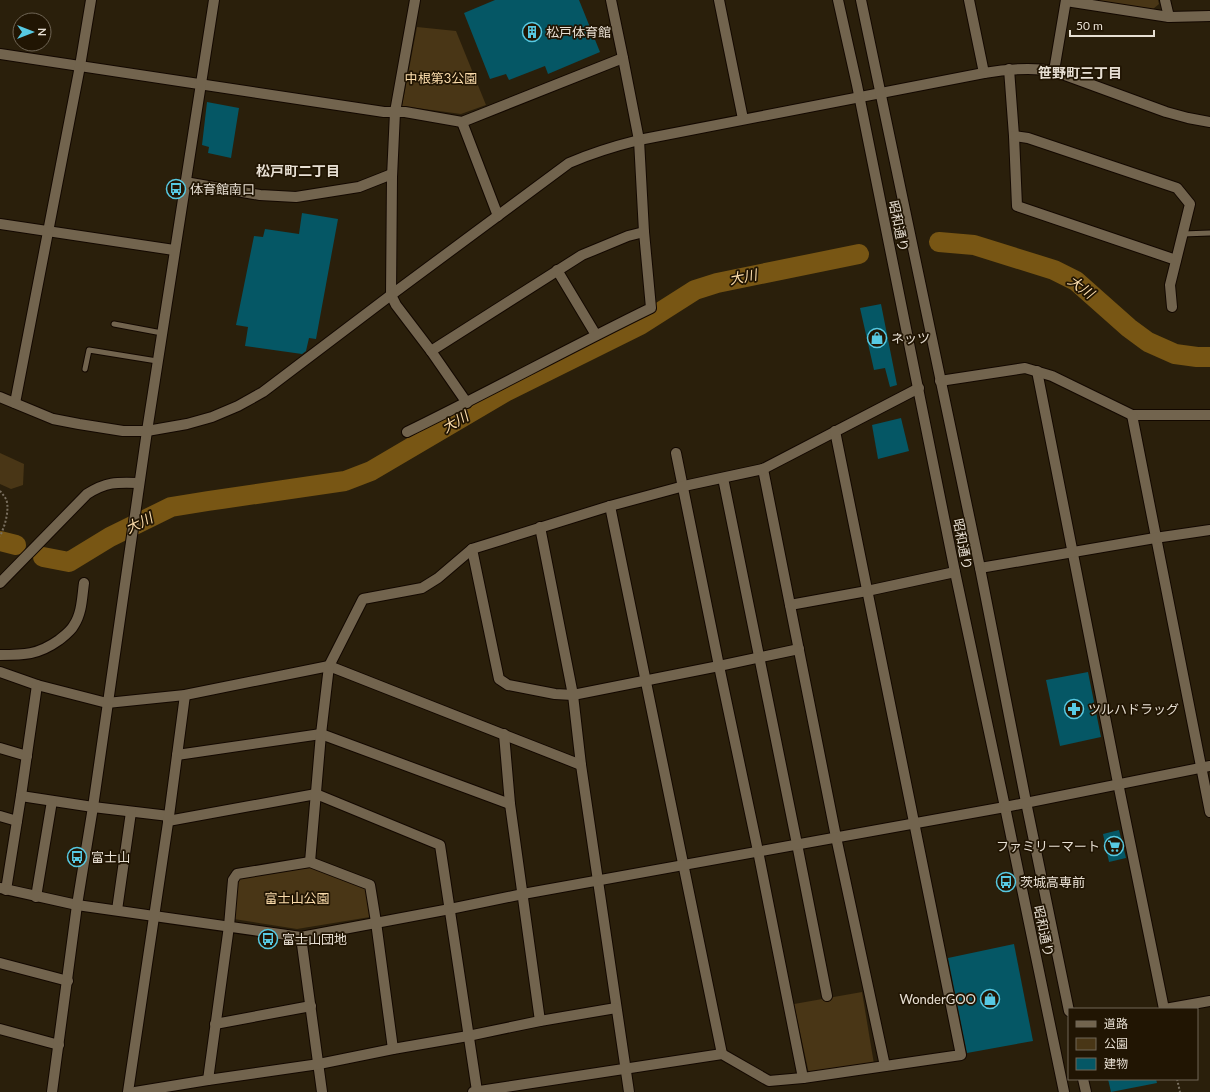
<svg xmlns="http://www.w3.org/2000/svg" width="1210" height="1092" font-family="Lato,'Noto Sans JP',sans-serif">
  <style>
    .green { fill: #493616 }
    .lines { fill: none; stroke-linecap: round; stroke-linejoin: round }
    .river { stroke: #785614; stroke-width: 20 }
    .building { fill: #055765 }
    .lane-casing { stroke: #130800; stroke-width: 7 }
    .street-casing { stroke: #130800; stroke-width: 12 }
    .secondary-casing { stroke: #130800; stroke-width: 12 }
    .path { stroke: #7a7060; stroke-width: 2; stroke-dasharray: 2 2; stroke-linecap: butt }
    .lane { stroke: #72644e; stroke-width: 5 }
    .street { stroke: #72644e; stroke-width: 10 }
    .secondary { stroke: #72644e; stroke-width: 10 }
    .labels { text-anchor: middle; stroke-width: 3.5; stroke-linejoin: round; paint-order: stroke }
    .poi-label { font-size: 13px; fill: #e7dfd3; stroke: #211503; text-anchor: start }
    .park-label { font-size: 13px; fill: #fcddac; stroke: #211503 }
    .street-label { font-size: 13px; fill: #e7dfd3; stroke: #211503 }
    .neighbourhood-label { font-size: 14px; font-weight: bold; fill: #e7dfd3; stroke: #211503 }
    .water-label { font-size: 14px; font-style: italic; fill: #fcddac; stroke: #211503 }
  </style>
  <rect width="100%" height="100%" fill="#2a1f0b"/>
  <g class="green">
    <polygon points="1093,0 1158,0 1159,4 1153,9"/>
    <polygon points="417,27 456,31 486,105 461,114 402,106"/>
    <polygon points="0,453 24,464 23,485 11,489 0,484"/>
    <polygon points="310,866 367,886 370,917 297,929 234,919 237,878"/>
    <polygon points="862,992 874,1064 809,1074 794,1004"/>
  </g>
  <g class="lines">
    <g class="river">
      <polyline points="939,242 974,245 1054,270 1076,281 1129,328 1148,342 1175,354 1197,357 1210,357"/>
      <polyline points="0,541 16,545"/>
      <polyline points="43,557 69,562 110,537 171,507 208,501 345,481 371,471 507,391 640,325 695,290 717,283 859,254"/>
    </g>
  </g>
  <g class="building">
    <polygon points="495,0 579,0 600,52 548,74 545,66 509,80 506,74 490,79 464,13"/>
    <polygon points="207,102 239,108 231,158 208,153 209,147 202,145"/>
    <polygon points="302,213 338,219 316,339 309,338 306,351 302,354 245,346 248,327 236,325 254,236 263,237 265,229 299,234"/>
    <polygon points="881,304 897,385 890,387 885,368 874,370 860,308"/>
    <polygon points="901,418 909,451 878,459 872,425"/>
    <polygon points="1088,672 1101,737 1060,746 1046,680"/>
    <polygon points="1119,830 1126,858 1109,862 1103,834"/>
    <polygon points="1014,944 1033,1041 967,1053 948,958"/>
    <polygon points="1108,1079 1156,1079 1157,1083 1111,1092"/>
  </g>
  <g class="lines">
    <g class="lane-casing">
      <g id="lane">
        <polyline points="1183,234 1210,233"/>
        <polyline points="114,324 162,333"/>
        <polyline points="85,369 89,350 157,361"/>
      </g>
    </g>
    <g class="street-casing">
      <g id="street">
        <polyline points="415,0 395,112 392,177 391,295 396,305 431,351 467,403"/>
        <polyline points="719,0 743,119"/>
        <polyline points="969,0 984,73"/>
        <polyline points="1165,0 1169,17"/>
        <polyline points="1066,1 1169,17 1210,16"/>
        <polyline points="0,54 384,112 405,112 462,122 623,58"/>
        <polyline points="1009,69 1014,136 1017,206 1176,260"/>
        <polyline points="1054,71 1066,0"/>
        <polyline points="462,122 498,216"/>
        <polyline points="1014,136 1028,138 1177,188 1190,204 1170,285 1172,307"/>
        <polyline points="185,182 260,195 296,197 359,187 392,174"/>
        <polyline points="0,224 174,250"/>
        <polyline points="557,270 596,335"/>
        <polyline points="431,351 582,255 628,236 644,232"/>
        <polyline points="1037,371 1118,783 1164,1009"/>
        <polyline points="940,381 1025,368 1052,376 1132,415 1210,415"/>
        <path d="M0 397 53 419 79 424 123 431H147L187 424 212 417 238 406 263 392 391 295 569 163C592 153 615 146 639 140L984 73C1008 69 1030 67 1054 71L1166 112 1188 118 1210 122"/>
        <polyline points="15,403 80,66 91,0"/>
        <polyline points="1132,415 1210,812"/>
        <path d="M407 432C489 392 569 348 651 308L644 232 639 140 623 58 611 0"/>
        <polyline points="676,453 719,666 758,851 803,1078"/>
        <polyline points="763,469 836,837 885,1066"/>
        <polyline points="723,478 797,844 827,996"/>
        <polyline points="610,506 722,1054"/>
        <polyline points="540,527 573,695 581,765 629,1092"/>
        <polyline points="472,549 499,679 508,685 555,694 573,695 719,666 799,649"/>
        <polyline points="980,568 1155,538 1210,530"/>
        <path d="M0 583 87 494C106 482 116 482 139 483"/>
        <polyline points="790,605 867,591 955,572"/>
        <path d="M0 655C24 655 38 655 59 640 64 636 71 631 74 625 82 613 82 597 84 583"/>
        <polyline points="0,672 37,685 107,703 185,695 329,666 581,765"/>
        <polyline points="504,734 510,804 540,1021"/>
        <polyline points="0,748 27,756"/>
        <polyline points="177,755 321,734 510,804"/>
        <polyline points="21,796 93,807 169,816"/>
        <polyline points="0,816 17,821"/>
        <polyline points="168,821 316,794 440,845 477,1091"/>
        <polyline points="310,862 321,734 329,666 363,599 422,588 438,578 472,549 610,506 684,486 763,469 919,388"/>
        <polyline points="6,890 21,796 37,685"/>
        <polyline points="36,897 52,801"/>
        <polyline points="77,905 301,937 450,909 523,894 1005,807"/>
        <polyline points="117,910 131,812"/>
        <polyline points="301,937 322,1092"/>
        <polyline points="0,963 68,981"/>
        <polyline points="1165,1009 1210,1001"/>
        <polyline points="215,1024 311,1006"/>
        <polyline points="0,1029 59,1045"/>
        <polyline points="208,1080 229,926 233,880 237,874 310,862 370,885 376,922 393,1049"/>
        <polyline points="128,1092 169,816 185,695"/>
        <polyline points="135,1092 208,1080 319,1064 393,1049 468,1036 540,1021 616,1008"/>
        <polyline points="473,1092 722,1054 769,1081 803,1078 961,1055 835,431"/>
      </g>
    </g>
    <g class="secondary-casing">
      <g id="secondary">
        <polyline points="838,0 857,85 955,572 1005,807 1064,1092"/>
        <polyline points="861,0 980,568 1026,802 1069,1011"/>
        <polyline points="1005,807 1210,766"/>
        <polyline points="0,888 77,905"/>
        <polyline points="1083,1079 1086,1092"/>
        <polyline points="52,1092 77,905 93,807 147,431 214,0"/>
      </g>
    </g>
    <g class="path">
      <path d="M0 491C2 493 4 496 6 499 10 509 5 526 0 536"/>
      <polyline points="1177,1079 1180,1092"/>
    </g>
    <use href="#lane" class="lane"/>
    <use href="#street" class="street"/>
    <use href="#secondary" class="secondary"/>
  </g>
  <defs>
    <g id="building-ring" transform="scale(1)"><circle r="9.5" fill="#211503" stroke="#57c9e2" stroke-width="1.5"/><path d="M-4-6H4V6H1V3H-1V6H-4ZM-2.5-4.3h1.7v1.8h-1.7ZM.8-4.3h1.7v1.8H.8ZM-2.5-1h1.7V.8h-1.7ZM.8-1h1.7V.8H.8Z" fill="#57c9e2"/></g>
    <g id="bus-ring" transform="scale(1)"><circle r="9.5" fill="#211503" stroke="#57c9e2" stroke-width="1.5"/><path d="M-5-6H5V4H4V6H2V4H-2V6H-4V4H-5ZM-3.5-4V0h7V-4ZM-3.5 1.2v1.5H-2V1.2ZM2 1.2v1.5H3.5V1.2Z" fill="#57c9e2"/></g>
    <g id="shop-ring" transform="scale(1)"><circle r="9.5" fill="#211503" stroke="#57c9e2" stroke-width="1.5"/><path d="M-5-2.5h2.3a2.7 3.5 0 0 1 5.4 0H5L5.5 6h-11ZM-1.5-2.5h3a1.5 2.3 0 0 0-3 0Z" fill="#57c9e2"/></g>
    <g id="pharmacy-ring" transform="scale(1)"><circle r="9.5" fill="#211503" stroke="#57c9e2" stroke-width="1.5"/><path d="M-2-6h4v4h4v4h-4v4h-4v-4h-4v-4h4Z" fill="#57c9e2"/></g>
    <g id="supermarket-ring" transform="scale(1)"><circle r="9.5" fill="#211503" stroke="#57c9e2" stroke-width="1.5"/><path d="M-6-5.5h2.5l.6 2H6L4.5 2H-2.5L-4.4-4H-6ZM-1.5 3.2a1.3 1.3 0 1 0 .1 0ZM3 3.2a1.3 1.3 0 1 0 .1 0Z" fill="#57c9e2"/></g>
  </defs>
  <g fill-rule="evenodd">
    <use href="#building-ring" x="532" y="32"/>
    <use href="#bus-ring" x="176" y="189"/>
    <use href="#shop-ring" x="877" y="338"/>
    <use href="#pharmacy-ring" x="1074" y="709"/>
    <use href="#supermarket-ring" x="1114" y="846"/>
    <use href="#bus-ring" x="77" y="857"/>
    <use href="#bus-ring" x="1006" y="882"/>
    <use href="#bus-ring" x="268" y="939"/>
    <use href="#shop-ring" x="990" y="999"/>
  </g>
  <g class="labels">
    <g class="poi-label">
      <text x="546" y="37">松戸体育館</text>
      <text x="190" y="194">体育館南口</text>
      <text x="891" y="343">ネッツ</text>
      <text x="1088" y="714">ツルハドラッグ</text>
      <text x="1100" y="851" text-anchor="end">ファミリーマート</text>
      <text x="91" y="862">富士山</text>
      <text x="1020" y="887">茨城高専前</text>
      <text x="282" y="944">富士山団地</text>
      <text x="976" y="1004" text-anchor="end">WonderGOO</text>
    </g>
    <g class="park-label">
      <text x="441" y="83">中根第3公園</text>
      <text x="297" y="903">富士山公園</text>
    </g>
    <g class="street-label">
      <text transform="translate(899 226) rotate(78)" y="5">昭和通り</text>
      <text transform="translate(963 544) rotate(79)" y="5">昭和通り</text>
      <text transform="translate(1044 931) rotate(78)" y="5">昭和通り</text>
    </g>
    <g class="neighbourhood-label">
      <text x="1080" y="78">笹野町三丁目</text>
      <text x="298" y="176">松戸町二丁目</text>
    </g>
    <g class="water-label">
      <text transform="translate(743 277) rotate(-11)" y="5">大川</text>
      <text transform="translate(1081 287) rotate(36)" y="5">大川</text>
      <text transform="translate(455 422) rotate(-30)" y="5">大川</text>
      <text transform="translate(139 523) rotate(-26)" y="5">大川</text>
    </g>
  </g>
  <rect x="1068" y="1008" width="130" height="72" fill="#211503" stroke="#706656"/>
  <rect x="1076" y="1021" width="20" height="6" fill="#72644e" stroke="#706656"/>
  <text x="1104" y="1028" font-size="12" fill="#e7dfd3">道路</text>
  <rect x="1076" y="1038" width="20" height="12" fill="#493616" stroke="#706656"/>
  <text x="1104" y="1048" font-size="12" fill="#e7dfd3">公園</text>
  <rect x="1076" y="1058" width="20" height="12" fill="#055765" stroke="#706656"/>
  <text x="1104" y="1068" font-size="12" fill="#e7dfd3">建物</text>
  <g transform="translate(32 32) rotate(90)"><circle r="19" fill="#211503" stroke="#706656"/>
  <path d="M0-3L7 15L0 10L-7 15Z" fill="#57c9e2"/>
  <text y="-6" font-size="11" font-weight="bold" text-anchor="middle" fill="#e7dfd3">N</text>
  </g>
  <path d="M1070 30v6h84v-6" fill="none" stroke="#e7dfd3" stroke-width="2"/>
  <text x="1076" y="30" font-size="12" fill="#e7dfd3" stroke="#211503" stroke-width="3" paint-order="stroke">50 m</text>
</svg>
